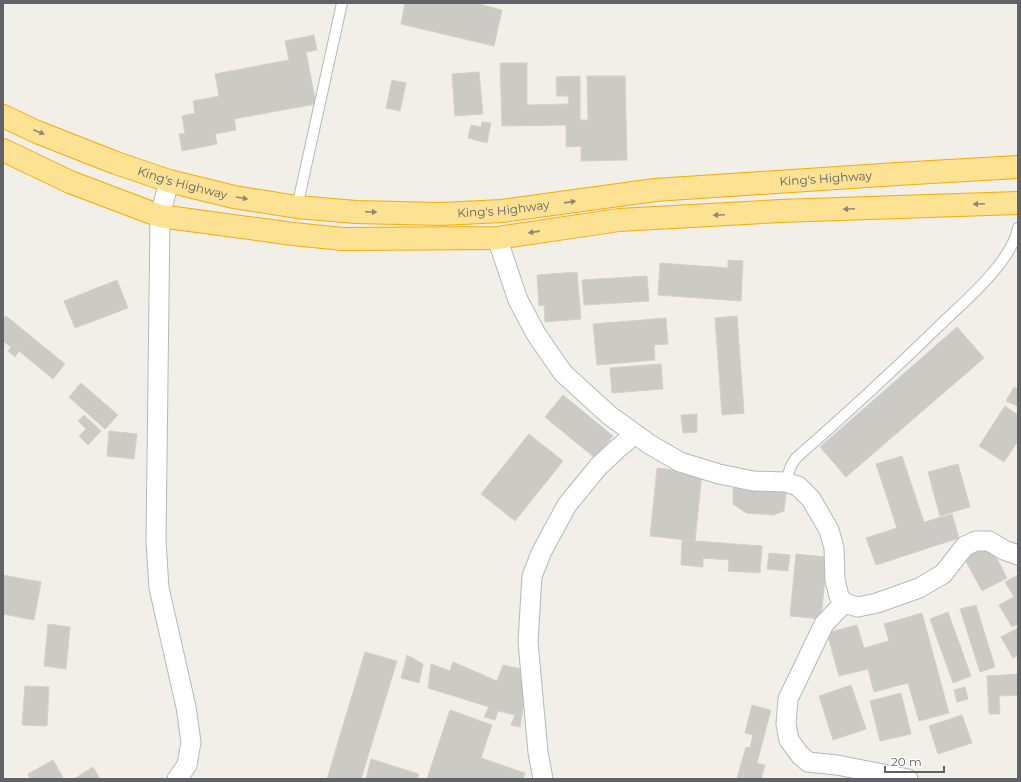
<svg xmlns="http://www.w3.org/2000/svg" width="1021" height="782" font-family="Montserrat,sans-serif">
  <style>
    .building { fill: #cccac5; stroke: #d6d1c6 }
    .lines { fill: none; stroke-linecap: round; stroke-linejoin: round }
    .lane-casing { stroke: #b5b8bc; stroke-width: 12 }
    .street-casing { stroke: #b5b8bc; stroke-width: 21 }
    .highway-casing { stroke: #f9ab00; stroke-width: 24 }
    .lane { stroke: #fff; stroke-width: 10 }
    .street { stroke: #fff; stroke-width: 19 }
    .highway { stroke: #fde293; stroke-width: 22 }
    .oneway { fill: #8e8975 }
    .labels { text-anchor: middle; stroke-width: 3.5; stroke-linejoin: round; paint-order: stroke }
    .street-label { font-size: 12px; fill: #5f6368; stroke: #fff }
  </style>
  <rect width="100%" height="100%" fill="#f1efe8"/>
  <g class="building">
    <polygon points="405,3 475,3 502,10 494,46 401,24"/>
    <polygon points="314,35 317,50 306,52 316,104 234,119 236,130 215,134 217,144 182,151 179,134 185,133 182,116 195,113 193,101 219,96 215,74 289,60 285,41"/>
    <polygon points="500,63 527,63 527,105 569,104 568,96 557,96 556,77 580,76 580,120 588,120 587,76 625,76 627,160 581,161 581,146 566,147 566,125 502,126"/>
    <polygon points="479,72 483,114 455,116 452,74"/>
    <polygon points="392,80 406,83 400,111 386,108"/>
    <polygon points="482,122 491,123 487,143 468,138 471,125 481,127"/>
    <polygon points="728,260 743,261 741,301 658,295 660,263 728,268"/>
    <polygon points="577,272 581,319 545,322 544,305 539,306 537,275"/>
    <polygon points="647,276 649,301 584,305 582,280"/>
    <polygon points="117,280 128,308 75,328 64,301"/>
    <polygon points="6,316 65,364 53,379 19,351 15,357 8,351 11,347 3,341 3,319"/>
    <polygon points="737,316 744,413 722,415 715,318"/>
    <polygon points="666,318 668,344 654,345 655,360 597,365 593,324"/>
    <polygon points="957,327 984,358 846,477 820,447"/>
    <polygon points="661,364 663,389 612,393 610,368"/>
    <polygon points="81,383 118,415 105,429 69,397"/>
    <polygon points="1014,387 1018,389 1018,406 1006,401"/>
    <polygon points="563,395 613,436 595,458 545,417"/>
    <polygon points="1005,406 1018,415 1018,441 1004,462 979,446"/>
    <polygon points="697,414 697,432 683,433 681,415"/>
    <polygon points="84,415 101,431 88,445 79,436 86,429 78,421"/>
    <polygon points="109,431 137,434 134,459 107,456"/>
    <polygon points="529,434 563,461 515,521 481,494"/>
    <polygon points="902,456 924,522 952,514 959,538 876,565 866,538 897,528 876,464"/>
    <polygon points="958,464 970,507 940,516 928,472"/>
    <polygon points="657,468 702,473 695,541 650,536"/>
    <polygon points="745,483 774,485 786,493 784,511 773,515 746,513 733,504 733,489"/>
    <polygon points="682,540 762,546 760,573 728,571 729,560 703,558 703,567 681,565"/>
    <polygon points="989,543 1007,578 982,591 963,556"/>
    <polygon points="769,553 790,555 788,571 767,569"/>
    <polygon points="796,554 827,557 821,619 790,616"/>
    <polygon points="3,575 41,582 34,620 3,614"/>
    <polygon points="1018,575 1018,624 1012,627 999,605 1014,597 1005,582"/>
    <polygon points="976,605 995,667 980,672 960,609"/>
    <polygon points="948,612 971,676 953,683 930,619"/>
    <polygon points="922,613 949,713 919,721 908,683 874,692 868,669 839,676 827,633 857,625 864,648 889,641 884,624"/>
    <polygon points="48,624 70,627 66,669 44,666"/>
    <polygon points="1018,628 1018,655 1013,658 1001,637"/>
    <polygon points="365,652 397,661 361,779 327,779"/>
    <polygon points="407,655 423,664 419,683 401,678"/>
    <polygon points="453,662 497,681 503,665 521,669 520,677 528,678 520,727 511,725 515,715 498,711 495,720 484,717 489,707 428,688 431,664 450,671"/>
    <polygon points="1018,674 1018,695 999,696 1000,714 989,714 987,676"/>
    <polygon points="851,685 866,729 833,740 819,696"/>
    <polygon points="25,686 49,687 47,726 22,725"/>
    <polygon points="965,687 968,699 957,702 954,690"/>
    <polygon points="901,693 911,734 880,741 870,701"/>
    <polygon points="752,705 771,710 757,763 765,765 761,779 741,779 737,778 746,747 750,748 753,735 745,733"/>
    <polygon points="450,710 492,725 481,758 525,773 523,779 427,779"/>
    <polygon points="962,715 972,743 938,754 929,726"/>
    <polygon points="371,759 419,774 417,779 366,779"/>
    <polygon points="53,760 64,779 30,779 28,774"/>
    <polygon points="93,767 100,779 74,779"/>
  </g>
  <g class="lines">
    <g class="lane-casing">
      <g id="lane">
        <polyline points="297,207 342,3"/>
        <path d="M785 482 791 466 796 458C845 415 893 371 939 326 965 301 1011 263 1018 228"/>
      </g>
    </g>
    <g class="street-casing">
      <g id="street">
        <polyline points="169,181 160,216 156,541 159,588 186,707 191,742 187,765 177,779"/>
        <polyline points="497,238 518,300 536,334 563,373 609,415 649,444 680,462 719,474 753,481 785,482 798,486 811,499 829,530 834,548 835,580 839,596 844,603 858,607 877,603 919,588 943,574 965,546 976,541 989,541 1004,550 1018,555"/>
        <polyline points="844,603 824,624 788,699 786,724 789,740 800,755 808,762 837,765 908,779"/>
        <polyline points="543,779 538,752 528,642 532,576 542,551 567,505 598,467 616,450 635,434"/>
      </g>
    </g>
    <g class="highway-casing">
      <g id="highway">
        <path id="s1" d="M3 116 37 132 116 163 169 181 234 197 297 207 356 212 441 214 502 211 655 190 897 174 1018 167"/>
        <polyline points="3,150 70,182 160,216 293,234 343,239 497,238 619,220 780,211 1018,203"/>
      </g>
    </g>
    <use href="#lane" class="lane"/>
    <use href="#street" class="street"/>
    <use href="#highway" class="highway"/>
  </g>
  <defs><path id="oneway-solid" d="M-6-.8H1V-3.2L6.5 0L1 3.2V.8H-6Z"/></defs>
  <g class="oneway">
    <use href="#oneway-solid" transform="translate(39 132) rotate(23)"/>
    <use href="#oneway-solid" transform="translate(242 198) rotate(10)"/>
    <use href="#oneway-solid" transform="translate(570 202) rotate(-8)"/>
    <use href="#oneway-solid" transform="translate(979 204) rotate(178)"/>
    <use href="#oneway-solid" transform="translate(849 209) rotate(178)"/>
    <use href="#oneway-solid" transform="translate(371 212) rotate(2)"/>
    <use href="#oneway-solid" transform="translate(719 215) rotate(177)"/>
    <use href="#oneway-solid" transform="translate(534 232) rotate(172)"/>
  </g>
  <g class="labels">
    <g class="street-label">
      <text dy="4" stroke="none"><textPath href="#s1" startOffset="840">King's Highway</textPath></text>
      <text dy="4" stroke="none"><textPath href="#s1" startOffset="192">King's Highway</textPath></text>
      <text dy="4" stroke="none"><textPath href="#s1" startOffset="516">King's Highway</textPath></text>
    </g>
  </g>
  <rect width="1021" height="782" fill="none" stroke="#5f6368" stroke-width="8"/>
  <path d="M885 766v6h59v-6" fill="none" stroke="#5f6368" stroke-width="2"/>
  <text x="891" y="766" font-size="12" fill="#5f6368" stroke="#ffffff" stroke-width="3" paint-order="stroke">20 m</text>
</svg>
